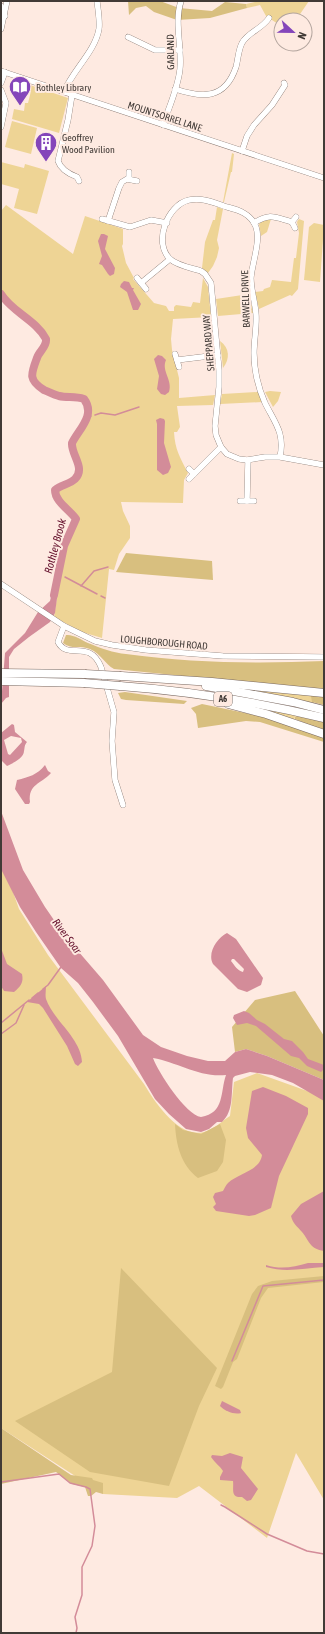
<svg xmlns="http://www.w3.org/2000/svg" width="325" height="1634" font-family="'Asap Condensed',sans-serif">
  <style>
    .green { fill: #eed495 }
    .forest { fill: #d8bf7f }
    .water { fill: #d38c99; fill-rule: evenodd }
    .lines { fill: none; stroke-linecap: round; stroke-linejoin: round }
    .stream { stroke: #d38c99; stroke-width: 1.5 }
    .river { stroke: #d38c99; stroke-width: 8 }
    .minor-casing { stroke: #796860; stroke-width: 6 }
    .highway-casing { stroke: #796860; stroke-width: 9 }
    .minor { stroke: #fff; stroke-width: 5.5 }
    .highway { stroke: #fff; stroke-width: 8 }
    .highway-bridge-casing { stroke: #796860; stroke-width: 9; stroke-linecap: butt }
    .highway-bridge { stroke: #fff; stroke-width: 8 }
    .labels { text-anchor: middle; stroke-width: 4; stroke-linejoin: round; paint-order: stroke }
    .shield { fill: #feeae1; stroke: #7a6f69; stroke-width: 1 }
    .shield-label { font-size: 9px; font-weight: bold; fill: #413a36 }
    .street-label { font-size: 10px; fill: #413a36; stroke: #feeae1 }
    .poi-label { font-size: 10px; fill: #413a36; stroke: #feeae1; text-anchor: start }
    .water-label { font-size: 11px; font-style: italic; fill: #64102c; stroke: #feeae1 }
  </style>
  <rect width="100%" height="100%" fill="#feeae1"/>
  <g class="green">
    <polygon points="260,1 309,1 296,20 281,20 281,26 266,16 260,5 247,8 246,4"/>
    <polygon points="18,81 68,98 59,133 12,119 14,109 24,111 25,103 28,103 31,91 21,88 19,92 16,86"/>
    <polygon points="12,121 37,128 31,154 5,147"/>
    <polygon points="232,153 234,154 232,172 231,172 224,202 223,202"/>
    <polygon points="1,162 24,168 25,164 49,171 37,214 14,208 19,189 1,184"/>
    <path d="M6 205 73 254 85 216 123 229V244L122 246 126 263 134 278 133 279 154 303 166 306 169 311H174V307L176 305 191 307 193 302 200 303 203 278 208 287 211 317 173 319 171 339 172 350 179 378V398L215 395 213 405 177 406 180 427 177 432H174C175 450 180 457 188 473L184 480 183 503 121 502 123 511 130 526V538L119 554 114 570 109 569 102 638 82 632 54 617 59 585 58 582 65 550 77 516 66 507 55 490C63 486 74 482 78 473 82 463 72 456 72 446 72 443 74 440 75 438 84 423 90 418 85 400 76 396 67 399 58 396 46 392 29 384 32 370 35 358 44 350 46 339L35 326 6 301 1 293V211Z"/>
    <polygon points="217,207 223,209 217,240 219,248 217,257 213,266 208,273 202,268 205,242 213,220 215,220"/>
    <polygon points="271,219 267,232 261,236 259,224 264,220"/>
    <polygon points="299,219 304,221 298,289 292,296 290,295 259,309 255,292 263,291 264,289 270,287 272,280 291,282 294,258 296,258 299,233 297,222"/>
    <polygon points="314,223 324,225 320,282 304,280 309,227"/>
    <polygon points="249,294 253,313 218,316 216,299"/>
    <path d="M220 341C230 348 230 359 223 368Z"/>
    <polygon points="270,391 281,392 278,401 273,407 265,392"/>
    <polygon points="258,392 262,402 220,404 222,394"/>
    <polygon points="254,689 314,695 314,703 254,693"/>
    <polygon points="251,706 297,715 295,717 294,722"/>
    <path d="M1 858 19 909 48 955 144 1084C154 1101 179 1139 204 1132 213 1130 222 1121 230 1116L234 1082 257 1073 324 1097V1500L296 1453 267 1538 199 1486 177 1498 103 1494 1 1428Z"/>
  </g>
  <g class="forest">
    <polygon points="128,1 160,1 179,8 212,11 225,2 246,4 247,8 210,18 177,20 154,12 146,6 136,8 129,15"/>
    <polygon points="126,553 212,561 213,580 116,572"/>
    <path d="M66 635C73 634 82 640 88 643 100 648 114 653 126 654 192 663 258 664 324 661V690L114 669C105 664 101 654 90 649 81 645 71 650 63 643Z"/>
    <polygon points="125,692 187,701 184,704 126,700 121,699 118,693"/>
    <polygon points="314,695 324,697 324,705 312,702 311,696"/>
    <polygon points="202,704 264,717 324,738 324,742 260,722 246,721 198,728 196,714 191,708"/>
    <polygon points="297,716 324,722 324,731 295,719 295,717"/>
    <polygon points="295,991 324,1036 324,1080 267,1056 246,1049 235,1052 232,1027 255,1000"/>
    <path d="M175 1124 183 1130 201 1134 220 1124 226 1140 223 1162 217 1171 198 1178C181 1165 176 1145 175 1124Z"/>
    <polygon points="121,1268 217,1368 199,1406 169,1486 90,1472 15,1421 112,1372"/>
    <polygon points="324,1276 324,1282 268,1288 261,1298 237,1359 233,1362 223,1387 221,1389 215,1386 252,1294 258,1286 272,1281"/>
    <polygon points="1,1428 71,1475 92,1478 93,1480 103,1483 103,1494 96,1492 91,1496 88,1496 85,1487 72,1484 56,1472 1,1484"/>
  </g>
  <g class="water">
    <polygon points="101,234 104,234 108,236 105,249 115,268 114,274 110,276 108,274 102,265 99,264 102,256 98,241"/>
    <polygon points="124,281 129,282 132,288 134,288 133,290 141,304 138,310 133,310 127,292 120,287 121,284"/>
    <path d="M158 355 162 356 166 360C161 371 173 380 169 392L165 395 161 394 157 389 159 376 154 359Z"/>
    <polygon points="160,418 164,419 165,421 164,443 171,467 168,473 163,475 157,470 157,424 156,420"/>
    <polygon points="54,584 59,584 55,613 50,622 29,637 14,649 9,657 9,697 6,698 1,704 5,653 25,633 38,612 50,601"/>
    <path d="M12 724 14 725 15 732 27 742C24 746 25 747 24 751 24 758 13 763 7 766L1 760V733ZM11 736 21 738 22 742 10 755 8 754 4 740Z"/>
    <path d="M45 765 48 771 51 773C41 784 28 784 30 802L29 804H25L15 789 17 780C29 777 37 775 45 765Z"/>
    <path d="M1 811 23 870 45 907 65 936 103 980 143 1035 161 1047 187 1056 208 1061H225L235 1052 246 1049 267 1056 324 1080V1101L293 1083 272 1075 250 1072 235 1076 233 1078C231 1093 234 1111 222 1122H217L209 1129 201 1132 186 1129 169 1114 155 1099 118 1036 93 1002 78 983 61 968 36 932 20 907 1 869ZM153 1058C177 1062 200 1078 226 1075 220 1092 225 1113 201 1117 186 1115 158 1072 153 1058Z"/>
    <path d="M227 933 236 939 263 978 261 985 247 992 238 989 213 964C207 953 217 938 227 933ZM232 959H234L244 969 243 972C237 970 235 966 231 961Z"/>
    <path d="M1 948 7 964 22 974C24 983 20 987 14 992L4 991 1 986Z"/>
    <path d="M46 986C46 990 45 995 46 999 53 1020 81 1038 82 1062L78 1066 75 1064 67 1046 43 1008 39 1004 27 1002Z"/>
    <polygon points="244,1011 249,1013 257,1020 265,1024 284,1039 292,1041 303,1052 308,1059 324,1065 324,1069 321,1072 307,1066 299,1058 291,1056 256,1026 247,1023 237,1025 233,1018 234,1015"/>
    <path d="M263 1087 286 1096 308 1108V1114L279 1176 271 1208 255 1215 249 1216 216 1211 213 1207 216 1204 213 1197 215 1193 223 1191C224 1189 226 1185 228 1183 238 1173 260 1171 262 1155L248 1138 246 1128 252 1091Z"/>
    <path d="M324 1191V1251C310 1249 310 1242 302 1232 297 1226 293 1224 291 1216L301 1204Z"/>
    <path d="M308 1263H324V1267C304 1268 286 1273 266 1267V1265C281 1270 294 1267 308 1263Z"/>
    <path d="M222 1401 240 1410 241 1413C234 1415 225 1411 220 1406Z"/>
    <path d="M230 1453 243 1457 241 1468 258 1489 251 1500 247 1501 242 1497C230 1498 234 1489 233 1481L220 1480V1477L223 1471C220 1466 215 1463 211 1457L212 1455 222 1456Z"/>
  </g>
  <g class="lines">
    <g class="stream">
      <polyline points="95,415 101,413 115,415 139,407"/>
      <polyline points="87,418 91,416"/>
      <polyline points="65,577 97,594"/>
      <polyline points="81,586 94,571 108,567"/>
      <polyline points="101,596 105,598"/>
      <polyline points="43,989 48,985 61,967"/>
      <polyline points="32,998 38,993"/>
      <polyline points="1,1023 29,1000"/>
      <polyline points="1,1034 16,1023 24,1005"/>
      <polyline points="232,1361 263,1286 324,1280"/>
      <polyline points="1,1482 59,1474 70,1483 86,1487 90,1489 95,1526 92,1546 82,1567 82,1595 75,1617 77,1628 76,1633"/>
      <polyline points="221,1505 225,1507 267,1534 307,1551 324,1554"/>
    </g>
    <path class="river" d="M1 294C12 312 36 320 46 339 47 347 39 351 37 358 31 374 28 380 44 390 49 392 54 395 59 396 67 398 75 396 84 399 96 415 79 429 72 443 71 455 86 468 75 479 70 484 61 485 55 490 55 502 70 510 76 519L64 546 54 595"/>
    <g class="minor-casing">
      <g id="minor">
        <polyline points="1,6 5,16"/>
        <polyline points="1,29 7,1"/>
        <polyline points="128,37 155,50 180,50"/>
        <polyline points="1,71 324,178"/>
        <polyline points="1,83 5,72"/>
        <path d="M175 89C202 98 225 100 236 67 238 60 238 51 242 43 248 32 262 29 269 18"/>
        <polyline points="1,90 6,103 1,127"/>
        <path d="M64 92C72 71 95 52 99 29 100 20 98 10 97 1"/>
        <path d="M72 95 68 120 58 161C61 170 69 174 77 177L79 181"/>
        <path d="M163 125C169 107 178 88 180 69 182 46 174 23 181 1"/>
        <polyline points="242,151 247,136 254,125 272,105 285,85 284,83"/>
        <polyline points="129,172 129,178"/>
        <polyline points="102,219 130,227 151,220 167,223"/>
        <polyline points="108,221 119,188 122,182 127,179 137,181"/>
        <path d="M254 223C271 213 274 217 292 222"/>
        <polyline points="295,228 292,222 296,217"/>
        <polyline points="137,278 146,289"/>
        <polyline points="141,283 170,259"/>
        <polyline points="175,354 179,367"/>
        <polyline points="177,360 218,355"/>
        <path d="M280 457C285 433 275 423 265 403 258 387 254 370 254 353 254 340 257 327 256 314 255 301 251 291 251 278 252 263 261 241 256 227 251 214 239 210 227 207 215 203 202 197 189 200 167 205 153 243 170 259 178 266 192 268 201 271L205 274 211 283 219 370V387L215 426 216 435 221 447 227 454 239 459 247 460 265 457H280L324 465"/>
        <polyline points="189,469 194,474"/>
        <polyline points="189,479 221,447"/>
        <polyline points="240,501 254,501"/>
        <polyline points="247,501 248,460"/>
        <polyline points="1,584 64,626 95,641 112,645 146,650 223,656 324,657"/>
        <path d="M64 626 58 642C68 661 89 638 101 667L114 712 112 741 115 780 123 805"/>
      </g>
    </g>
    <g class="highway-casing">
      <g id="highway">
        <polyline points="1,673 85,674"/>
        <polyline points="121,676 212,682 324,693"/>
        <polyline points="1,681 84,683"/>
        <path d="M120 686C189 691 257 702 324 718"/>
        <polyline points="206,686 293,702 324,710"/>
        <polyline points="228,704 266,714 324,734"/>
      </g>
    </g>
    <use href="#minor" class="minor"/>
    <use href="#highway" class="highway"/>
    <g class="highway-bridge-casing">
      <g id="highway-bridge">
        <polyline points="85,674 121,676"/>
        <polyline points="84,683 120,686"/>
      </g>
    </g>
    <use href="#highway-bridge" class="highway-bridge"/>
  </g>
  <defs>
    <g id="library-pin" transform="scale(1.15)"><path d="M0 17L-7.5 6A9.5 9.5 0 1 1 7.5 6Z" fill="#8445ba" stroke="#feeae1"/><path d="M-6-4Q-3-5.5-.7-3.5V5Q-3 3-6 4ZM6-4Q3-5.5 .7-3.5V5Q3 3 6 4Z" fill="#fff"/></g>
    <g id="building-pin" transform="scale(1.15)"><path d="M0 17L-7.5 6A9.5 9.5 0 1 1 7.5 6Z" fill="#8445ba" stroke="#feeae1"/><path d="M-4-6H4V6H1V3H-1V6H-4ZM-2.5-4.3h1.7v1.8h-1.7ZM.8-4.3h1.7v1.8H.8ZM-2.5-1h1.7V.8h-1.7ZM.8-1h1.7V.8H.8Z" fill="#fff"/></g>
  </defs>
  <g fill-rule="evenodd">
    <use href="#library-pin" x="20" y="87"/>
    <use href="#building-pin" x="46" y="143"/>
  </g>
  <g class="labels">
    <rect class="shield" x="214" y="692" width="18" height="14" rx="3"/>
    <g class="shield-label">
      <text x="223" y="702">A6</text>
    </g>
    <g class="street-label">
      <text transform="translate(170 52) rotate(-91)" y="4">GARLAND</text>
      <text transform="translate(165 116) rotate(18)" y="4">MOUNTSORREL LANE</text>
      <text transform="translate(245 299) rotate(-92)" y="4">BARWELL DRIVE</text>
      <text transform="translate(208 343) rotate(-95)" y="4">SHEPPARD WAY</text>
      <text transform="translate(164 642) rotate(5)" y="4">LOUGHBOROUGH ROAD</text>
    </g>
    <g class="poi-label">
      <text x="36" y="91">Rothley Library</text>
      <text x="62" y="141">Geoffrey<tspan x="62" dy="12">Wood Pavilion</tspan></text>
    </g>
    <g class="water-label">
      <text transform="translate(55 546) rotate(-75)" y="4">Rothley Brook</text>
      <text transform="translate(67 936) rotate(53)" y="4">River Soar</text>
    </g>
  </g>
  <rect width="325" height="1634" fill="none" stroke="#413a36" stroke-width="4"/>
  <g transform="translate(293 32) rotate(112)"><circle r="19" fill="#feeae1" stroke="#b2a49d"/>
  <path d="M0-3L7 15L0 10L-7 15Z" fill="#8445ba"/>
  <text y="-6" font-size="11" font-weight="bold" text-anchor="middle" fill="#413a36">N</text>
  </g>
</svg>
